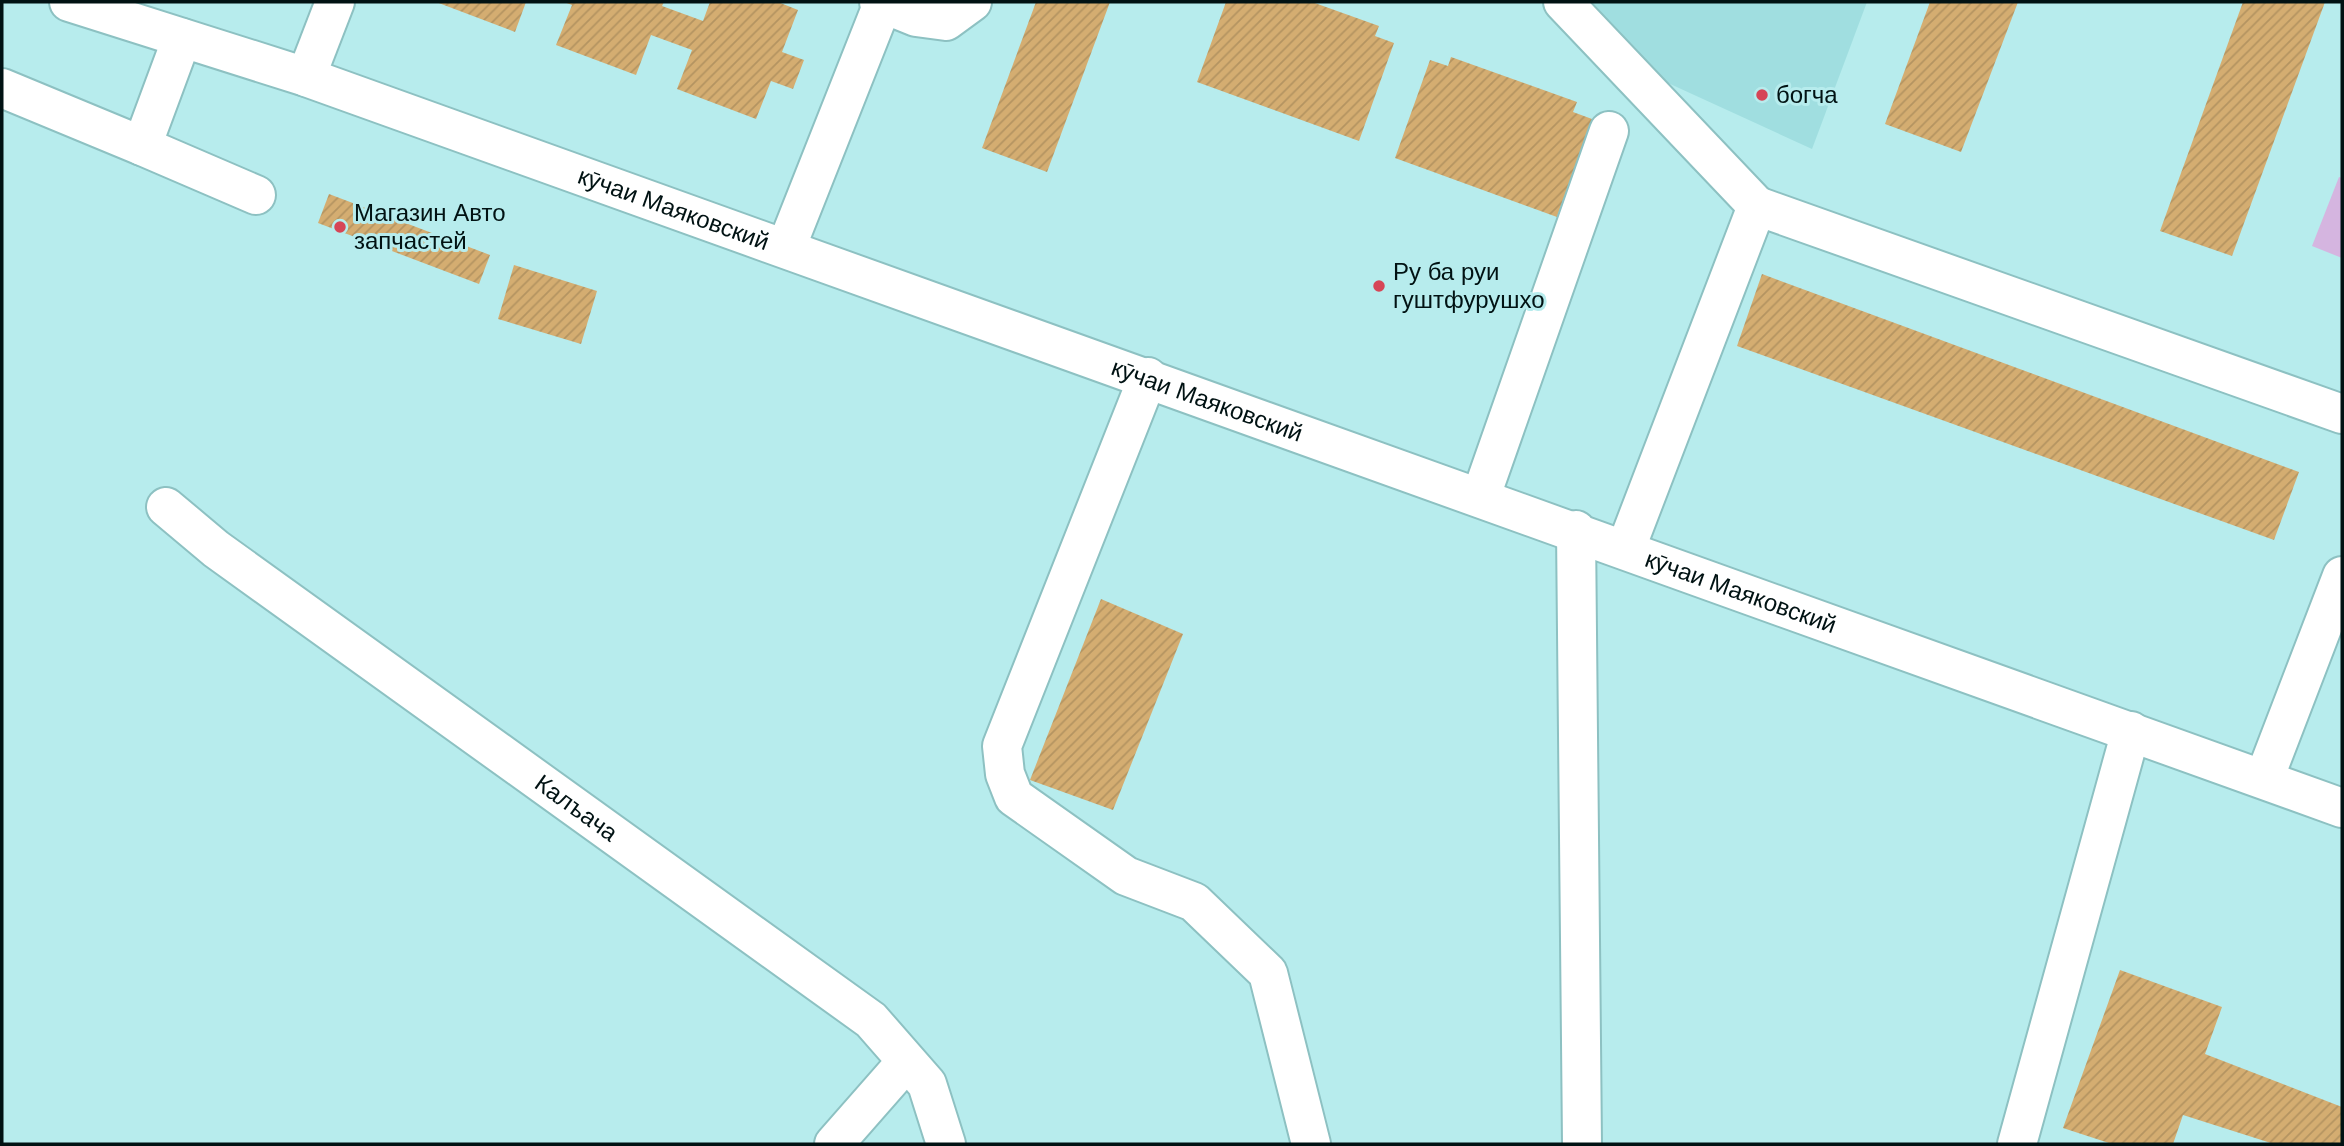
<svg xmlns="http://www.w3.org/2000/svg" width="2344" height="1146" font-family="Helvetica,sans-serif">
  <style>
    .built { fill: #a0dee0 }
    .green { fill: #d5b5e0 }
    .building { fill: url(#building-hatch) }
    .lines { fill: none; stroke-linecap: round; stroke-linejoin: round }
    .minor-casing { stroke: #8dc1c2; stroke-width: 42 }
    .minor { stroke: #fff; stroke-width: 38 }
    .poi-dot { fill: #d64556; stroke: #b7eced; stroke-width: 2.5 }
    .labels { text-anchor: middle; stroke-width: 6; stroke-linejoin: round; paint-order: stroke }
    .poi-label { font-size: 24px; fill: #011213; stroke: #b7eced; text-anchor: start }
    .street-label { font-size: 24px; fill: #011213; stroke: #b7eced }
  </style>
  <defs>
    <pattern id="building-hatch" width="6" height="6" patternUnits="userSpaceOnUse" patternTransform="scale(1.75)"><rect width="6" height="6" fill="#d4ad71"/><path d="M-1 1l2-2M0 6l6-6M5 7l2-2" fill="none" stroke="#b49461"/></pattern>
  </defs>
  <rect width="100%" height="100%" fill="#b7eced"/>
  <polygon class="built" points="1549,2 1867,2 1812,149 1574,40"/>
  <polygon class="green" points="2339,177 2342,178 2342,258 2312,246"/>
  <g class="building">
    <polygon points="436,2 526,2 515,32"/>
    <polygon points="564,2 664,2 662,6 703,21 710,2 778,2 798,10 782,52 804,60 793,89 771,81 756,119 677,89 692,50 651,35 636,75 556,45 572,5"/>
    <polygon points="1036,2 1110,2 1047,172 982,148"/>
    <polygon points="1226,2 1312,2 1379,26 1375,36 1394,43 1359,141 1197,82"/>
    <polygon points="1930,2 2018,2 1961,152 1885,124"/>
    <polygon points="2243,2 2325,2 2232,256 2160,231"/>
    <polygon points="1451,57 1577,102 1573,112 1592,119 1557,217 1395,158 1430,60 1448,66"/>
    <polygon points="329,194 490,255 479,284 318,223"/>
    <polygon points="514,265 597,291 581,344 498,319"/>
    <polygon points="1762,274 2299,472 2274,540 1737,346"/>
    <polygon points="1101,599 1183,634 1113,810 1030,780"/>
    <polygon points="2120,970 2222,1007 2205,1054 2342,1107 2342,1144 2274,1144 2183,1115 2173,1144 2112,1144 2063,1128"/>
  </g>
  <g class="lines">
    <g class="minor-casing">
      <g id="minor">
        <path id="s1" d="M69 2 306 77 2342 808"/>
        <polyline points="879,2 916,17 946,21 972,2"/>
        <polyline points="1563,2 1757,206 1626,548"/>
        <polyline points="306,77 335,2"/>
        <polyline points="2,88 142,146 182,38"/>
        <polyline points="142,146 256,195"/>
        <polyline points="1757,206 2342,414"/>
        <polyline points="786,248 883,3"/>
        <polyline points="1148,377 1002,746 1005,774 1014,797 1126,876 1194,902 1268,973 1311,1144"/>
        <polyline points="1481,496 1609,131"/>
        <path id="s2" d="M166 507 216 549 871 1020 927 1084 946 1144"/>
        <polyline points="1576,530 1582,1144"/>
        <polyline points="2264,779 2342,576"/>
        <polyline points="834,1144 906,1062"/>
        <polyline points="2017,1144 2131,731"/>
      </g>
    </g>
    <use href="#minor" class="minor"/>
  </g>
  <g class="poi-dot">
    <circle cx="1762" cy="95" r="7"/>
    <circle cx="340" cy="227" r="7"/>
    <circle cx="1379" cy="286" r="7"/>
  </g>
  <g class="labels">
    <g class="poi-label">
      <text x="1776" y="103">богча</text>
      <text x="354" y="221">Магазин Авто<tspan x="354" dy="28">запчастей</tspan></text>
      <text x="1393" y="280">Ру ба руи<tspan x="1393" dy="28">гуштфурушхо</tspan></text>
    </g>
    <g class="street-label">
      <text dy="8" stroke="none"><textPath href="#s1" startOffset="639">кӯчаи Маяковский</textPath></text>
      <text dy="8" stroke="none"><textPath href="#s1" startOffset="1206">кӯчаи Маяковский</textPath></text>
      <text dy="8" stroke="none"><textPath href="#s1" startOffset="1773">кӯчаи Маяковский</textPath></text>
      <text dy="8" stroke="none"><textPath href="#s2" startOffset="509">Калъача</textPath></text>
    </g>
  </g>
  <rect width="2344" height="1146" fill="none" stroke="#011213" stroke-width="7"/>
</svg>
